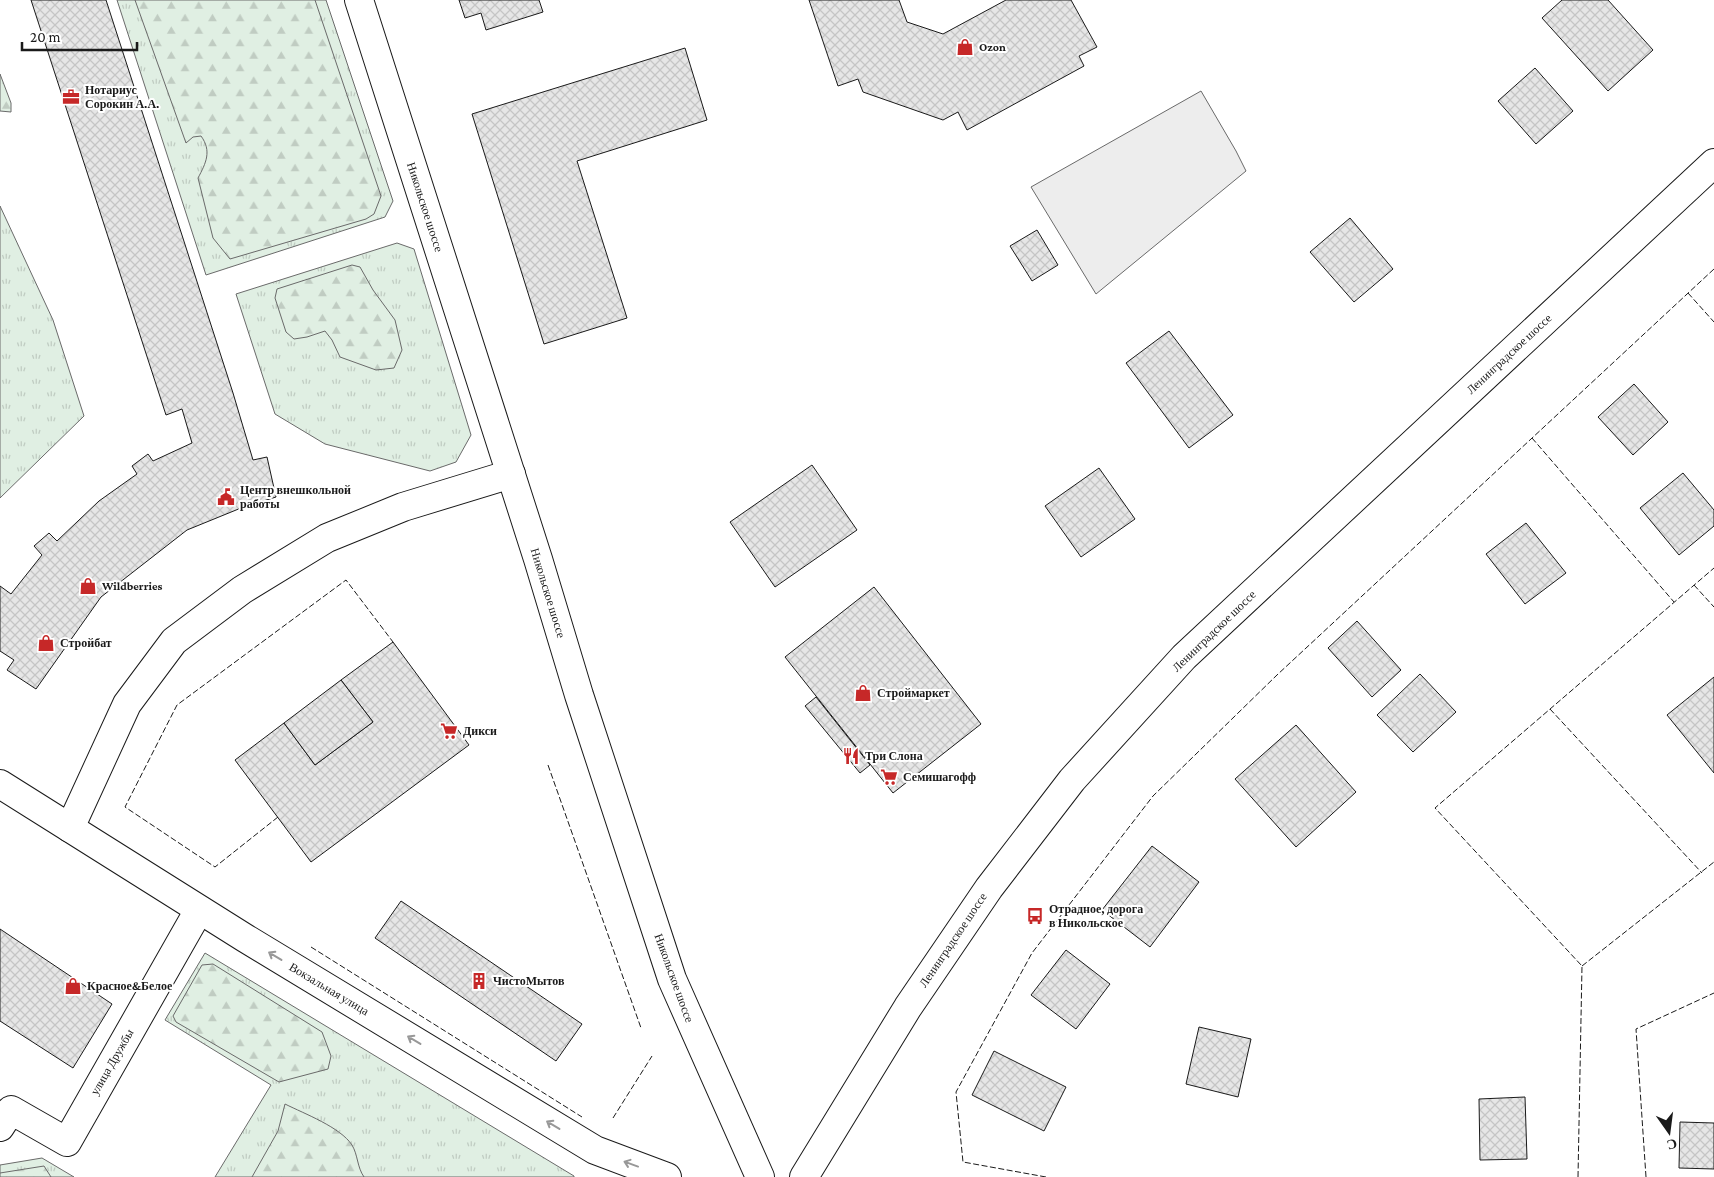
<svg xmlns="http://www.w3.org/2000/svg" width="1714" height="1177" font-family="'Crimson Pro',serif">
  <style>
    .grass { fill: url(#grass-tufts); stroke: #6a6a6a }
    .forest { fill: url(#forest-firs); stroke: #6a6a6a }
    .parking { fill: #ededed; stroke: #6a6a6a }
    .building { fill: url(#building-cross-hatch); stroke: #1a1a1a }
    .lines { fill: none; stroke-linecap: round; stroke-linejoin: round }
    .street-casing { stroke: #1a1a1a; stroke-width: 30 }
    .secondary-casing { stroke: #1a1a1a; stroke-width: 30 }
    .primary-casing { stroke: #1a1a1a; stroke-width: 30 }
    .street { stroke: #fff; stroke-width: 28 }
    .secondary { stroke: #fff; stroke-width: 28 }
    .primary { stroke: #fff; stroke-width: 28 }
    .fence { stroke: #1a1a1a; stroke-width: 1; stroke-dasharray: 6 2.5; stroke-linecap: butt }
    .oneway { stroke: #989898 }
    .labels { text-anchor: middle; stroke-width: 4; stroke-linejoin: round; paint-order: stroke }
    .poi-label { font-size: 12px; font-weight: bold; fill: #1a1a1a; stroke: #fff; text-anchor: start }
    .street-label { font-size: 12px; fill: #1a1a1a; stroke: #fff }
  </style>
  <defs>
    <pattern id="grass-tufts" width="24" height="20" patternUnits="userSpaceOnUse" patternTransform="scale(1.25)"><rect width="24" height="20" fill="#e0efe3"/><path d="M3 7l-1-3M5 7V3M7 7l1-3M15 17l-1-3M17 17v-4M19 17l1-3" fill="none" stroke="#c0ccc2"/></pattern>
    <pattern id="forest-firs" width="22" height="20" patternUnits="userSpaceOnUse" patternTransform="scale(1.25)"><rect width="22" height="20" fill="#e0efe3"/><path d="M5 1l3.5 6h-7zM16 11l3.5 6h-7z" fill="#c0ccc2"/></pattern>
    <pattern id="building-cross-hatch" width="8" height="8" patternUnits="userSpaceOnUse" patternTransform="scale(1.25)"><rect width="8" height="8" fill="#e6e6e6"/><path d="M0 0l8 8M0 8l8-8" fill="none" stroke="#c5c5c5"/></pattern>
  </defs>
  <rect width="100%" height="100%" fill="#fff"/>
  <g class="grass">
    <polygon points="117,0 326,0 393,201 385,217 206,275"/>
    <polygon points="0,206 53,320 84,416 0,498"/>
    <polygon points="397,243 414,249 471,435 456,462 430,471 325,444 275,414 236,294"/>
    <polygon points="205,953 574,1176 574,1177 215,1177 271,1085 165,1020"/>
    <polygon points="42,1158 74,1177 0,1177 0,1165"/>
  </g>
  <g class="forest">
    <path d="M135 0H315L381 196 374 214 366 219 230 259 213 238 198 178C206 163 212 151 201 136L193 137 186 143Z"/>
    <polygon points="0,74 11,103 11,112 0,111"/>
    <polygon points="352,265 360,267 373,290 395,320 402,350 394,368 376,370 340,357 332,340 325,331 307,337 294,339 286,332 275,298 277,289"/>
    <polygon points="213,964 322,1032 331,1056 328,1069 279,1082 176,1022 173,1016 202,965"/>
    <path d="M285 1104C305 1114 340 1127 352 1145 358 1155 357 1167 364 1177H252L278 1131Z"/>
    <polygon points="44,1166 51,1177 0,1177 0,1173"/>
  </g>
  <polygon class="parking" points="1201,91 1236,151 1246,171 1096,294 1031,187"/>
  <g class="building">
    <polygon points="31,0 106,0 233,393 253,460 267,457 276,497 241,508 187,530 101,597 36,689 7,670 14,660 0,651 0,586 11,594 42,555 34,546 49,533 57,541 99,501 137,474 132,466 148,454 153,461 192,443 182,409 166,415"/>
    <polygon points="459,0 539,0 543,12 486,30 481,13 465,18"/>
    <polygon points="809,0 899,0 907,22 943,34 1006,0 1071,0 1097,47 1079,56 1084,66 967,130 958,112 943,120 863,92 858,79 838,86"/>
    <polygon points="1562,0 1608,0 1653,50 1608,91 1542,18"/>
    <polygon points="685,48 707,120 577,161 627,318 544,344 472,114"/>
    <polygon points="1535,68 1573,111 1536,144 1498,101"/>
    <polygon points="1350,218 1393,269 1354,302 1310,252"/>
    <polygon points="1037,230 1058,265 1032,281 1010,246"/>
    <polygon points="1169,331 1233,415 1189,448 1126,363"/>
    <polygon points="1634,384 1668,422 1633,455 1598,417"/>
    <polygon points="812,465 857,530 775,587 730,522"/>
    <polygon points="1099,468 1135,519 1081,557 1045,506"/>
    <polygon points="1683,473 1714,510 1714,526 1679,555 1640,508"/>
    <polygon points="1526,523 1566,573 1525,604 1486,554"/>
    <polygon points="874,587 981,724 893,793 785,657"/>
    <polygon points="1357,621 1401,670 1372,697 1328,648"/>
    <polygon points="393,642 469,745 311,862 235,760 284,723 315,765 373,722 341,680"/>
    <polygon points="1420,674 1456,712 1413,752 1377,715"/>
    <polygon points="1714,677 1714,773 1667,715"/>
    <polygon points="341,680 373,722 315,765 284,723"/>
    <polygon points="816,697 870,765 860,773 805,706"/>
    <polygon points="1296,725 1356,792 1296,847 1235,779"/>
    <polygon points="1152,846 1199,882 1150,947 1102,910"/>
    <polygon points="401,901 582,1024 556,1061 375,938"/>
    <polygon points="0,929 112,1004 73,1068 0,1021"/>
    <polygon points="1066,950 1110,984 1076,1029 1031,995"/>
    <polygon points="1199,1027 1251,1039 1238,1097 1186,1084"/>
    <polygon points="994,1051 1066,1087 1044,1131 972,1095"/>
    <polygon points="1525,1097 1527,1159 1480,1160 1479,1099"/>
    <polygon points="1680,1122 1714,1123 1714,1169 1679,1168"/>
  </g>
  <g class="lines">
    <g class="street-casing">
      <g id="street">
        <polyline points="70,828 245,938 595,1150 667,1177"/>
        <polyline points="0,1127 11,1110 67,1142 199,910"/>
      </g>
    </g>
    <g class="secondary-casing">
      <g id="secondary">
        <polyline points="359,0 538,559 579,695 672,979 760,1177"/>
        <polyline points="0,784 70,828 127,704 174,641 242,590 327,538 403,507 511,474"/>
      </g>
    </g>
    <g class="primary-casing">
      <polyline id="primary" points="804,1177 908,1007 989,888 1072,780 1184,657 1714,163"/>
    </g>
    <use href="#street" class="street"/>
    <use href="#secondary" class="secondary"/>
    <use href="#primary" class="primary"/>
    <g class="fence">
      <polyline points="1688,293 1714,322"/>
      <polyline points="1532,438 1674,602"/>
      <polyline points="1694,585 1714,607"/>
      <polyline points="1550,709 1702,873"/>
      <polyline points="548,765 641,1028"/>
      <polyline points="278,817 215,867 125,807 177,705 346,580 393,642"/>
      <polyline points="311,947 582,1117"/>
      <polyline points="1582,966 1714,862"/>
      <polyline points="613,1118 652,1056"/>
      <polyline points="1046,1177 963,1162 956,1092 1032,953 1153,796 1277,675 1714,269"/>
      <polyline points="1578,1177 1582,966 1435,808 1714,568"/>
      <polyline points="1646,1177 1636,1029 1714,993"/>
    </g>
  </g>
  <defs><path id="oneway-shaft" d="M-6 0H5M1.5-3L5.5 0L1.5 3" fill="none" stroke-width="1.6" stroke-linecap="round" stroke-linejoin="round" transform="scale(1.25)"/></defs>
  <g class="oneway">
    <use href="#oneway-shaft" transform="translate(275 956) rotate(-149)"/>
    <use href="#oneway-shaft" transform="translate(414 1040) rotate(-149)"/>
    <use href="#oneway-shaft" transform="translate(553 1125) rotate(-149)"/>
    <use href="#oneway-shaft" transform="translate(631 1164) rotate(-160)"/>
  </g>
  <defs>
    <g id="shop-bare" transform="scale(1.35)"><path d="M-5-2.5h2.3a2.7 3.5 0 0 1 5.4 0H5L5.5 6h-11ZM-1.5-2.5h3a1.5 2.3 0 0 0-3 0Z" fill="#c62828" stroke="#fff" stroke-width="2.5" paint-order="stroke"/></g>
    <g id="office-bare" transform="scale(1.35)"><path d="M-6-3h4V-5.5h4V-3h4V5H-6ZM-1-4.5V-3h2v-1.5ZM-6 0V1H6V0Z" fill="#c62828" stroke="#fff" stroke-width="2.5" paint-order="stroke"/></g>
    <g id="civic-bare" transform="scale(1.35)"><path d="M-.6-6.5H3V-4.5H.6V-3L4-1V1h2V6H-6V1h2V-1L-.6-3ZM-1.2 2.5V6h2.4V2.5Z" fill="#c62828" stroke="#fff" stroke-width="2.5" paint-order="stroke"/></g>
    <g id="supermarket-bare" transform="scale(1.35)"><path d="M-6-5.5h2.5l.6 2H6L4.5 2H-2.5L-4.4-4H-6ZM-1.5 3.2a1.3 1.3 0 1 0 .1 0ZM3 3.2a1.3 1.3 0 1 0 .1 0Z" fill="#c62828" stroke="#fff" stroke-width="2.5" paint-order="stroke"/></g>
    <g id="restaurant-bare" transform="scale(1.35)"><path d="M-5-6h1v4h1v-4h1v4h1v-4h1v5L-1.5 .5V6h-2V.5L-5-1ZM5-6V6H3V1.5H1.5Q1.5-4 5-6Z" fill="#c62828" stroke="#fff" stroke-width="2.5" paint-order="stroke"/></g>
    <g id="bus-bare" transform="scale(1.35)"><path d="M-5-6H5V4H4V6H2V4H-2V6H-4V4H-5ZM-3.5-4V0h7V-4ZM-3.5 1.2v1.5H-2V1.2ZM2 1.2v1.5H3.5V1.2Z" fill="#c62828" stroke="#fff" stroke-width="2.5" paint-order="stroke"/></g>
    <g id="building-bare" transform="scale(1.35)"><path d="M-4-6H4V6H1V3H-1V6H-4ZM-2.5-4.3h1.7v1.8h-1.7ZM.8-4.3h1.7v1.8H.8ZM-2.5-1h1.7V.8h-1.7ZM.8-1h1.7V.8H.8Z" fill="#c62828" stroke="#fff" stroke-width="2.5" paint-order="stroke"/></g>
  </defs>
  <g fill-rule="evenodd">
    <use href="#shop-bare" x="965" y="47"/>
    <use href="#office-bare" x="71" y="97"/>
    <use href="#civic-bare" x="226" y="497"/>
    <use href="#shop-bare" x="88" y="586"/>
    <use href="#shop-bare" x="46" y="643"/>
    <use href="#shop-bare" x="863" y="693"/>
    <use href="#supermarket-bare" x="449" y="731"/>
    <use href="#restaurant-bare" x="851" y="756"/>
    <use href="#supermarket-bare" x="889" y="777"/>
    <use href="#bus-bare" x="1035" y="916"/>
    <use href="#building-bare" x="479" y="981"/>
    <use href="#shop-bare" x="73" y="986"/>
  </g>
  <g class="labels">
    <g class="poi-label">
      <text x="979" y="51">Ozon</text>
      <text x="85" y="94">Нотариус<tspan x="85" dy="14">Сорокин А.А.</tspan></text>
      <text x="240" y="494">Центр внешкольной<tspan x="240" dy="14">работы</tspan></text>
      <text x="102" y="590">Wildberries</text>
      <text x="60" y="647">Стройбат</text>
      <text x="877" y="697">Строймаркет</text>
      <text x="463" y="735">Дикси</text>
      <text x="865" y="760">Три Слона</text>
      <text x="903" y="781">Семишагофф</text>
      <text x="1049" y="913">Отрадное, дорога<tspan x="1049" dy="14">в Никольское</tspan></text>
      <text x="493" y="985">ЧистоМытов</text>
      <text x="87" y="990">Красное&amp;Белое</text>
    </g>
    <g class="street-label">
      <text transform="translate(425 207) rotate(72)" y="4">Никольское шоссе</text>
      <text transform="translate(1509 354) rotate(-43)" y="4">Ленинградское шоссе</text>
      <text transform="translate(548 593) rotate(73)" y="4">Никольское шоссе</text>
      <text transform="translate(1214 631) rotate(-44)" y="4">Ленинградское шоссе</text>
      <text transform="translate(953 940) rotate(-56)" y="4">Ленинградское шоссе</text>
      <text transform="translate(674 978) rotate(70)" y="4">Никольское шоссе</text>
      <text transform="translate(329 989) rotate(31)" y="4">Вокзальная улица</text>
      <text transform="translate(112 1062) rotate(-60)" y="4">улица Дружбы</text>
    </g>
  </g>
  <g transform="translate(1669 1132) rotate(166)" stroke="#ffffff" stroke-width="4" paint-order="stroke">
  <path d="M0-4L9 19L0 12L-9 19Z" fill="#1a1a1a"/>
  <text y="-8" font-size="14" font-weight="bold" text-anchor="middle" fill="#1a1a1a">С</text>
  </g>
  <path d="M22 42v8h115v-8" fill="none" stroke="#1a1a1a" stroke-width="2.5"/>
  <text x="30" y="42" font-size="15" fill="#1a1a1a" stroke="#ffffff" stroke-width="4" paint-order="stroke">20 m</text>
</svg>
